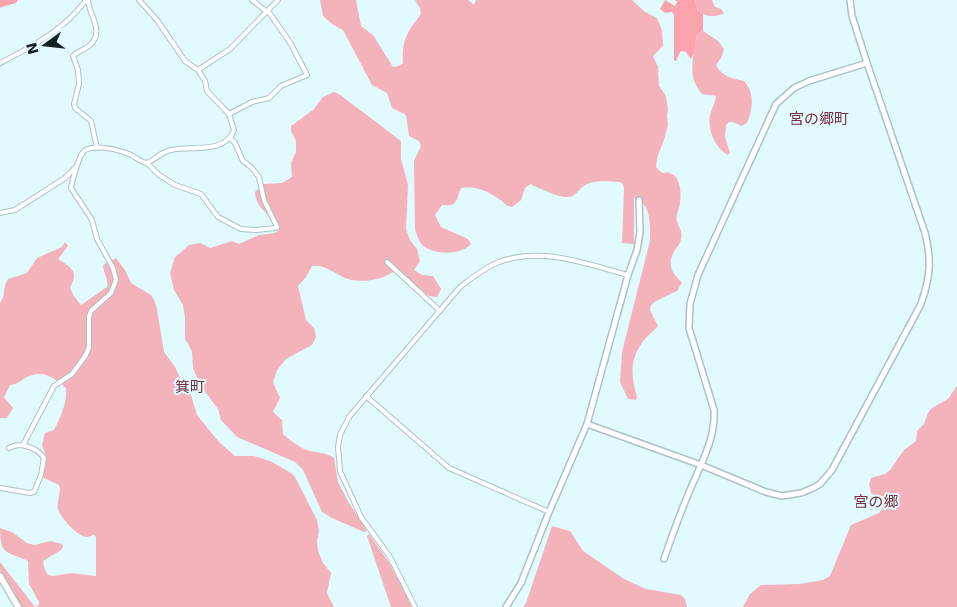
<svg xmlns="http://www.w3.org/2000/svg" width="957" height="607" font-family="'DejaVu Sans','Noto Sans JP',sans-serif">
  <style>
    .forest { fill: #f4b2ba }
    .water { fill: #faa3ae }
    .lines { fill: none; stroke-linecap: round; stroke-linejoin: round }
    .river { stroke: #faa3ae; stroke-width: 7 }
    .minor-casing { stroke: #aac2c6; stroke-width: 6 }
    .tertiary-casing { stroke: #aac2c6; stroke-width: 8 }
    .secondary-casing { stroke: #aac2c6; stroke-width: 8 }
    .minor { stroke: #fff; stroke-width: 4 }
    .tertiary { stroke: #fff; stroke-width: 5 }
    .secondary { stroke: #fff; stroke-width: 5.5 }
    .labels { text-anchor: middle; stroke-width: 4; stroke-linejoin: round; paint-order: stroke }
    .quarter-label { font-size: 15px; fill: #77303d; stroke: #e1fafe }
  </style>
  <rect width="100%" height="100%" fill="#e1fafe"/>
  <g class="forest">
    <path d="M320 0H356L361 26 373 35 393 67 399 66 403 63C401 40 408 31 421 14L420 8 415 0H468L474 5 476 0H632L645 12 657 18 662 30 663 46 653 56 658 67 659 86 666 96 668 110 667 116 668 125 664 140 657 158 656 167 662 173C679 169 682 189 680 202 680 209 675 214 677 221 678 227 683 231 681 239 680 248 669 251 671 267 672 273 678 278 682 283L677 291 656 301 651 305 650 310 658 326C654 331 648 335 644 340 629 360 631 375 637 397L636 400 628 399 620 382 622 352 650 241C650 226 652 203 634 198V244L622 243 624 189 623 184 620 182C608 182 595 179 584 186 579 189 575 197 568 197 558 198 540 188 530 184L525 188 521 200 512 207C505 206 504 202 499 199 488 191 474 185 461 188 456 200 458 207 442 205L435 215 441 227 468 239 471 244C461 256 429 256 420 242 418 239 417 234 415 230L414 161 421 146 419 141 409 136 406 115 392 108 387 93 372 85 343 30 332 24 323 16Z"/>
    <path d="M695 0H712L715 7 721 9 724 13C719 17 705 17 699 12 697 9 696 4 695 0Z"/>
    <path d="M703 31 718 41 724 49 721 58 716 65C722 77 732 78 744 81 755 93 753 109 747 123L741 126C736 123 730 119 726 125L725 137 730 153 728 155C714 147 706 127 711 112 713 106 715 103 716 96L702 94C686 75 694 56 697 34Z"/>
    <path d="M334 92 339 94 401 141V159L408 185 406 229 410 240 417 249 420 261 414 270 422 275 433 276 441 289 437 297 429 296 396 270C383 280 361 284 345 278 335 273 323 264 312 266L306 277 298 286 306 320 314 328 316 337 312 345 286 359 277 370 273 382 280 398 273 412 282 420 283 434C290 440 297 446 307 450 316 453 326 452 334 458L338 482 349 503 367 531 364 532 332 518 322 512 303 470 295 462 237 437 221 420 218 409 200 385 193 368 192 351 185 339V317L183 305 174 290 170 273 175 257 189 245 200 243 210 248 232 241 239 244 259 235 275 233 279 230V224C269 216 255 206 255 192L263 184 282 183 292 177 291 163 296 152V141L291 131V126L313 110 323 97Z"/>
    <path d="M65 242 68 246 58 259C65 264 78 269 73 281 72 283 71 285 70 288L74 296 81 305 107 287C109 280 103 272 103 265L116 258 125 270 131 283 151 295 154 300 157 309 164 352 175 367 181 380 190 392 197 415 219 442 235 456H254L270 461 291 473 295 477 317 520 319 531 317 541 318 551 323 563 331 573 327 593 334 607H36L39 604V602L29 584 28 561C8 551 0 557 0 528L12 532 27 543 34 545 51 541 62 544 63 547 61 550 43 561C46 584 56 574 71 573 79 573 88 576 96 576V537L94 535C92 535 89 537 86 537 77 536 60 517 58 509 56 501 62 493 59 485L42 477 46 462V456L42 445 45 433 54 430C61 416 67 404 66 388 53 377 42 369 25 378 19 382 17 384 10 385L4 397 13 408 7 418H0V303C6 295 2 288 8 279L27 273 37 258 62 247Z"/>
    <polygon points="957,386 957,607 743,607 750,594 761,585 799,584 823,580 830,576 851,525 879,513 882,509 878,498 871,493 869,484 871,478 885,474 890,470 904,450 916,441 917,431 924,424 928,413 932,408 948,399"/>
    <polygon points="552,526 570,531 583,551 624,579 646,589 681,595 685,599 687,607 523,607 526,603"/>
    <polygon points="369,534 390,564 412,607 391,607 367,536"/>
    <polygon points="0,562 35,607 21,607 0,571"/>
  </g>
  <polygon class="water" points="665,0 675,6 677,2 675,0 695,0 698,11 703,14 703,31 697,34 694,53 691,59 686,52 682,51 680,52 676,61 674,61 674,15 672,12 665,13 660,9"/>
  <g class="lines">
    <polyline class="river" points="0,4 14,0"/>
    <g class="minor-casing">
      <g id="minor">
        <path d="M88 0C89 16 105 31 90 45 85 50 78 51 73 56L78 70 79 84 74 104 75 108 91 121 97 148"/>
        <polyline points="252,0 267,12"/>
        <path d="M0 63C32 47 65 29 86 0"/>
        <polyline points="198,70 230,49 278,0"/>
        <polyline points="229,114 252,102 269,98 281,86 307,75 291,44 268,11"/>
        <polyline points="147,163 159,175 175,185 201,194 218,217 241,229 256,230 275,228 277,227 264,200 259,177 251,167 243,161 235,143 230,138"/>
        <polyline points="0,213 15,210 65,178 76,167"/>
        <polyline points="387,262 440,311"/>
        <polyline points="366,396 449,468 549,512"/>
        <path d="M23 445 54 386 72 374 86 355 89 347V317L91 311 111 293 116 280 113 268 97 239 92 220 71 188C72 182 79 155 84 151 93 144 116 149 126 153 134 155 139 162 147 163 156 159 161 152 171 150 190 145 225 155 234 130L229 114 207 91 205 81 198 70 185 61 157 20 139 0"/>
        <path d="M0 488 30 493 34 492 41 475 44 458C37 447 20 442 9 448"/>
        <path d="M415 607 390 557 361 517 340 471 338 447 340 435 349 417 460 287C472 278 485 267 499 262 542 246 586 264 628 275"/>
      </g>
    </g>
    <g class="tertiary-casing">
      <g id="tertiary">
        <path d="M587 424 701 465 766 492 782 496 801 493 813 488 820 484 832 470 921 304C930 278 932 260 925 233L867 63 852 16 850 0"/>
        <path d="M664 559C672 536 680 513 690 490 700 466 716 438 714 410L689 328 690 304 698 275 776 104 794 88 809 81 867 63"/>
        <polyline points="506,607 521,583 549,512 587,424 628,275 637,250 640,232 639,200"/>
      </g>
    </g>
    <g class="secondary-casing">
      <polyline id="secondary" points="0,576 18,607"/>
    </g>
    <use href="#minor" class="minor"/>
    <use href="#tertiary" class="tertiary"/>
    <use href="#secondary" class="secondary"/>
  </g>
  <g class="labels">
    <g class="quarter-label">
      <text x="819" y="124">宮の郷町</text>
      <text x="190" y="392">箕町</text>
      <text x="876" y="507">宮の郷</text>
    </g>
  </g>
  <g transform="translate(45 45) rotate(255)" stroke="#e1fafe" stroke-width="4" paint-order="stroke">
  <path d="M0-4L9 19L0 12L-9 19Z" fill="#161f21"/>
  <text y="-8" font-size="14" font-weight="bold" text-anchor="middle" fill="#161f21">N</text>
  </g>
</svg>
